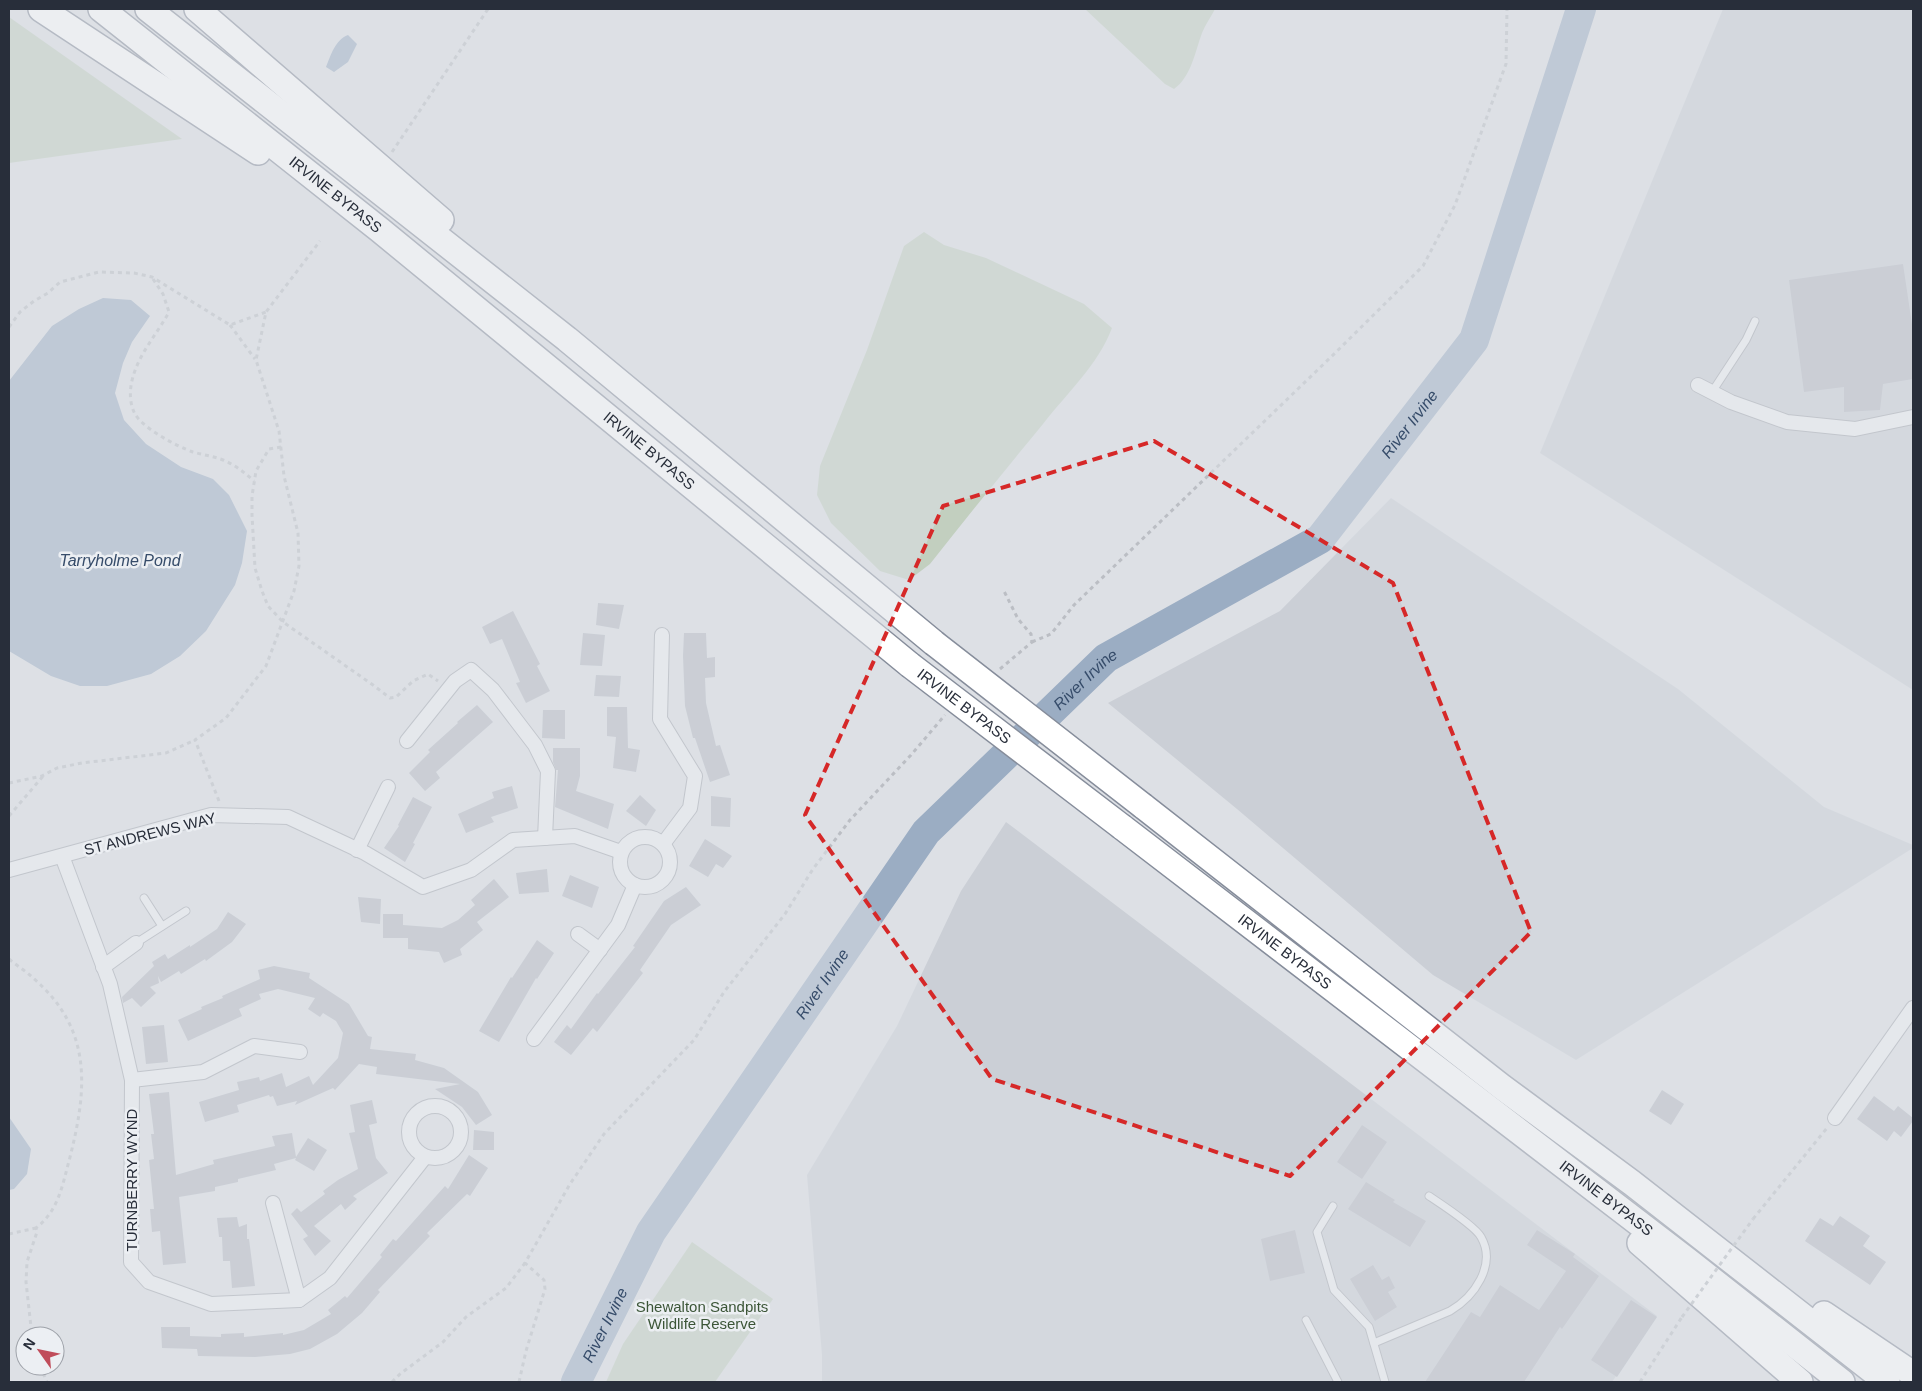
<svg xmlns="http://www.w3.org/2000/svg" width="1922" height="1391" font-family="Arial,sans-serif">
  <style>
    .built { fill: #cbcfd6 }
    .green { fill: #c2cfbf }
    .water { fill: #9badc3 }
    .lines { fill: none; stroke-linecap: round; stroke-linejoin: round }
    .river { stroke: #9badc3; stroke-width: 30 }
    .building { fill: #b5b9c2 }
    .lane-casing { stroke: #a3a7ae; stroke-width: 9 }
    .street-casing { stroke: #a3a7ae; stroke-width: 16 }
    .highway-casing { stroke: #868d9b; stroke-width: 28 }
    .path { stroke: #bbbec4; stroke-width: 3; stroke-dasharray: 4 4; stroke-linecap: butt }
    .lane { stroke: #eff1f4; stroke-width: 7 }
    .street { stroke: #eff1f4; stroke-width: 14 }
    .highway { stroke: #fff; stroke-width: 25 }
    .highway-bridge-casing { stroke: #868d9b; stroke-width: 28; stroke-linecap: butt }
    .path-bridge { stroke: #bbbec4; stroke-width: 3; stroke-dasharray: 4 4; stroke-linecap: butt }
    .highway-bridge { stroke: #fff; stroke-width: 25 }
    .marked { fill: none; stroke: #d62828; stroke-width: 4; stroke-dasharray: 10 6; stroke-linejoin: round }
    .labels { text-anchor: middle; stroke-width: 5; stroke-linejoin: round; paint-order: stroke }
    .street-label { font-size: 15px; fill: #282e3a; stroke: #eceff3 }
    .park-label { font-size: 15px; fill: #3b5537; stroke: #eceff3 }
    .water-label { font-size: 16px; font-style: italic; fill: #364c6a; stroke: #eceff3 }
  </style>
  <rect width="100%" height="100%" fill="#dde0e5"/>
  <g class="built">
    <polygon points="1723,9 1913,9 1913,690 1540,453"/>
    <polygon points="1391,498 1678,689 1824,807 1913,845 1913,848 1576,1060 1433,975 1237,809 1108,703 1280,611"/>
    <polygon points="1006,822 1657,1316 1612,1382 822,1382 822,1355 807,1175 897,1026 961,891"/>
  </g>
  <g class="green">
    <path d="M1085 9H1215C1211 17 1205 25 1202 33 1195 52 1191 77 1174 89L1165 84Z"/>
    <polygon points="9,17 182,139 9,163"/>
    <path d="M924 232 944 245 986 258 1084 304 1112 328C1098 365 1067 393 1043 424 1005 470 967 517 930 564L909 580 880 571 831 523 817 495 820 466 867 350 904 246Z"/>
    <polygon points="692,1242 773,1299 715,1382 606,1382 623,1344"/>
  </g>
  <g class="water">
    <path d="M348 35 357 44 348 62 334 72 326 67C331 55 335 40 348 35Z"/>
    <polygon points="103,298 131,300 150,316 132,342 123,363 115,393 124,420 146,444 181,467 213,479 229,495 247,531 242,563 235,585 206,631 180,656 151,674 107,686 80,686 51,676 9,651 9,381 52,326 79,309"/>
    <polygon points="9,1117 31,1149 27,1174 14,1189 9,1190"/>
  </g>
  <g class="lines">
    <path class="river" id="s1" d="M576 1382 651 1232 926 832 1106 658 1320 539 1474 340 1581 9"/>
  </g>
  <g class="building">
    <polygon points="1903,264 1913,331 1913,379 1883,384 1880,410 1844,412 1844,387 1804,392 1789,280"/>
    <polygon points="598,603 624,605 619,629 596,625"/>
    <polygon points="513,611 540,664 537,666 550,691 526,703 516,683 520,682 502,639 490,644 482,627"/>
    <polygon points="583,633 605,635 602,666 580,665"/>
    <polygon points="684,633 706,633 707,658 715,657 715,677 705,678 706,703 716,746 720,745 730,775 710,782 695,738 693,738 685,706 683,656"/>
    <polygon points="596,675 621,676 619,697 594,696"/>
    <polygon points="477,705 493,722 436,772 440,778 425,791 409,773 430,752 428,750 458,723 457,722"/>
    <polygon points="607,707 627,707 628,748 640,750 636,772 613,768 616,737 607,736"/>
    <polygon points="543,710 565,710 565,739 542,738"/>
    <polygon points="553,748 580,748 580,776 576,791 614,804 608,829 555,807 558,770 556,770 553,762"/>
    <polygon points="512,786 518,808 491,817 494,822 466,833 458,814 494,798 492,792"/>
    <polygon points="640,795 656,810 646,826 626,811"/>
    <polygon points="711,796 731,798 730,827 711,826"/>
    <polygon points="413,797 432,807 413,843 415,844 405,862 384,848 399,826 398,825"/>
    <polygon points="705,839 732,856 723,868 716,864 708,877 689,866"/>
    <polygon points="547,869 549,892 519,894 516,873"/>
    <polygon points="570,875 599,887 592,908 562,896"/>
    <polygon points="494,879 509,897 477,922 483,930 460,949 462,955 444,963 439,952 408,949 408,938 383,938 383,914 403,914 403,925 442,928 458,920 475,905 471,900"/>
    <polygon points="686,887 701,905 671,925 640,970 643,973 597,1032 593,1028 571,1055 554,1042 567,1025 571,1029 597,993 598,994 635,947 633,946 664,901"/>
    <polygon points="358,897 381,899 380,924 361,922"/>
    <polygon points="228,912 246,924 232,942 206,961 205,959 181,974 179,971 161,982 158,976 159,983 150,987 156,993 141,1007 132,998 123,1003 122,997 154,966 152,962 165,954 168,959 190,945 190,947 217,929"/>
    <polygon points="537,940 554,953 537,979 536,978 499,1042 479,1031 511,977 512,978"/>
    <polygon points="274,966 310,973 309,978 349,1004 368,1036 372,1037 370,1049 416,1054 415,1060 444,1068 478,1092 492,1115 476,1125 462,1107 435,1089 460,1084 376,1074 377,1067 359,1064 335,1090 333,1088 295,1105 297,1101 277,1106 273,1096 270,1097 269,1095 237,1105 239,1112 205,1122 199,1102 239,1090 237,1082 259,1077 260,1081 282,1073 286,1087 309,1076 313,1085 338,1058 343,1033 336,1021 323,1013 320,1017 308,1009 315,998 278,989 259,994 261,999 239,1009 242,1016 188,1041 178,1020 202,1009 201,1007 223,998 222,996 260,979 258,970"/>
    <polygon points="164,1025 168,1062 146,1064 142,1027"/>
    <polygon points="1662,1090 1684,1104 1671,1125 1649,1111"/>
    <polygon points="169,1092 176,1175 214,1164 213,1160 275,1146 272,1136 292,1133 296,1157 308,1138 327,1150 314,1171 295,1160 296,1158 274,1164 276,1170 238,1179 238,1182 215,1187 215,1191 179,1197 186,1263 163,1265 160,1231 152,1232 150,1209 154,1209 149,1160 154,1159 151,1134 154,1134 149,1094"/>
    <polygon points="1874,1096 1894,1111 1898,1106 1913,1118 1913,1121 1901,1137 1894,1131 1887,1141 1857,1119"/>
    <polygon points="372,1100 377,1123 369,1125 376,1158 388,1173 353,1196 357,1199 345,1210 341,1204 314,1226 331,1241 315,1256 303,1239 308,1236 291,1214 297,1208 301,1212 325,1194 323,1191 338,1180 358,1169 349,1133 355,1132 350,1105"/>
    <polygon points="1362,1125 1387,1142 1362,1179 1337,1162"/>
    <polygon points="474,1130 494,1132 494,1150 473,1150"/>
    <polygon points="469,1155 488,1168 470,1196 467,1194 427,1233 430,1236 378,1290 380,1292 362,1313 337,1334 310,1349 290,1354 255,1357 198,1356 197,1349 162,1348 161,1327 190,1327 190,1336 221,1337 221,1334 244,1333 244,1337 283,1333 283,1335 304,1330 331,1314 328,1310 345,1296 347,1298 382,1257 380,1255 393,1239 396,1241 445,1186 448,1189"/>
    <polygon points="1366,1182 1395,1200 1393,1202 1426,1221 1410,1247 1348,1209"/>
    <polygon points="1840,1216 1870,1236 1863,1246 1886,1262 1870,1285 1805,1241 1820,1218 1833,1226"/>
    <polygon points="237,1217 239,1227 247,1224 247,1239 249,1239 255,1286 232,1288 230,1261 223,1261 222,1237 219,1237 217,1218"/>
    <polygon points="1295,1230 1305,1273 1270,1281 1261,1239"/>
    <polygon points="1537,1230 1575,1254 1573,1257 1599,1276 1562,1329 1560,1327 1524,1382 1425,1382 1471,1312 1480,1317 1500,1285 1539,1310 1566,1271 1527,1245"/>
    <polygon points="1373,1265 1382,1280 1389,1276 1395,1288 1388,1292 1397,1307 1375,1321 1350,1279"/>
    <polygon points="1631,1300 1657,1317 1617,1377 1591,1360"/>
  </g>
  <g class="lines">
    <g class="lane-casing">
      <g id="lane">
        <polyline points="1712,392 1746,340 1755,321"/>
        <polyline points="144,898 162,926"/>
        <polyline points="136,943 186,911"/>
        <polyline points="1333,1206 1317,1232 1334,1290 1369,1327 1385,1382"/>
        <polyline points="1306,1320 1338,1382"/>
        <path d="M1374 1343 1450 1311C1474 1297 1497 1265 1481 1237 1475 1226 1441 1204 1429 1196"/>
      </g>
    </g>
    <g class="street-casing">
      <g id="street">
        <polyline points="1698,385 1731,402 1787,422 1855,429 1913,417"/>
        <polyline points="662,635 660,719 695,776 690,808 663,844"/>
        <polyline points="407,741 455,681 471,670 493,690 535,745 548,771 545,838"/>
        <circle cx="645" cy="862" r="25"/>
        <polyline points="357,850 388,787"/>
        <polyline points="62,856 110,984 132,1080 131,1262 149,1282 211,1304 299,1300 330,1278 425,1157"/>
        <polyline points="9,870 211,815 288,817 365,853 423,887 471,870 513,840 575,836 621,852"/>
        <polyline points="578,934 600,950"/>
        <polyline points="103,967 136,943"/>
        <polyline points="534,1039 618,925 635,885"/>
        <polyline points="132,1080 203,1072 254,1046 300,1052"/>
        <circle cx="435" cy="1132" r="26"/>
        <polyline points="1835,1118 1913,1008"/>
        <polyline points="273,1203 299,1300"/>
      </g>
    </g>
    <g class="highway-casing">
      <g id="highway">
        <polyline points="41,9 258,152"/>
        <path id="s2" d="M101 9 380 230 910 665"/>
        <polyline points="148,9 567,339 934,643"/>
        <polyline points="197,9 441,220"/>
        <polyline points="1143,806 1502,1087 1632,1183 1887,1382"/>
        <path id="s3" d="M1122 827 1688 1261 1842 1382"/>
        <polyline points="1640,1243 1800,1382"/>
        <polyline points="1824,1314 1913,1374"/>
      </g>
    </g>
    <g class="path">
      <polyline points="392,152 488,9"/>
      <path d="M153 279 163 294 169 312C158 332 144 348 136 368 130 383 128 398 134 412 140 427 178 447 193 452 203 455 213 456 223 460 235 465 244 472 254 481"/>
      <polyline points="230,325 255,359"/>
      <polyline points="9,327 20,312 34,301 48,293 60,282 99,272 134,273 152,277 230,325 266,312"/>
      <polyline points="281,447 269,449 256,471 252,496 252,515 255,568 262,591 268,606 283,622 373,685 390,698 396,697 413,681 428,674 438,681"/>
      <polyline points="1032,642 1051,634 1074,605 1331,357 1423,266 1455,205 1506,64 1507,9"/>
      <polyline points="1000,669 1032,642 1031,634 1018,619 1003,589"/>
      <polyline points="9,783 42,776 57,768 82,763 166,753 195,740"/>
      <polyline points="219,801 195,740 226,718 266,666 294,591 299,566 298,533 284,476 279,431 256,360 266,312 320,241"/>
      <polyline points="9,816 44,775"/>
      <path d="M9 959C17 966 26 971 33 978 94 1030 87 1091 69 1161 62 1187 58 1211 36 1228L37 1232 27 1262 26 1282 32 1336"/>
      <polyline points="1753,1219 1827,1128"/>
      <polyline points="9,1234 36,1228"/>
      <polyline points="40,1366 47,1382"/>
      <polyline points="392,1382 400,1374 443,1342 466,1317 506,1288 525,1263"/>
      <polyline points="519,1382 526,1351 545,1289 544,1280 525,1263 570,1184 604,1134 694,1040 724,992 785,914 813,869 850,820 911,755 945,715"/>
      <polyline points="1640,1382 1682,1317"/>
    </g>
    <use href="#lane" class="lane"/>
    <use href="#street" class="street"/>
    <use href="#highway" class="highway"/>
    <g class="highway-bridge-casing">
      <g id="highway-bridge">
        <polyline points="934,643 1143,806"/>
        <path id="s4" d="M910 665 1122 827"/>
      </g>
    </g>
    <polyline class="path-bridge" points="1682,1317 1753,1219"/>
    <use href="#highway-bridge" class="highway-bridge"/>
  </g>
  <path d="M0 0H1922V1391H0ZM1154 441 1393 583 1531 932 1290 1176 992 1079 805 815 943 506Z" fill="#dde0e5" fill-opacity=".55" fill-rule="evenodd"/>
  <path class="marked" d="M1154 441 1393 583 1531 932 1290 1176 992 1079 805 815 943 506Z"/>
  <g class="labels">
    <g class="street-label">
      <text dy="5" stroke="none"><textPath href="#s2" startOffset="299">IRVINE BYPASS</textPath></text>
      <text dy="5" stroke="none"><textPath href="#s2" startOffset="704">IRVINE BYPASS</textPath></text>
      <text dy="5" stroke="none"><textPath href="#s4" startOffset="68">IRVINE BYPASS</textPath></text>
      <text transform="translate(150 834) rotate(-14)" y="5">ST ANDREWS WAY</text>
      <text dy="5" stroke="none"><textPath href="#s3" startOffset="205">IRVINE BYPASS</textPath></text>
      <text transform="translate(132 1180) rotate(-90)" y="5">TURNBERRY WYND</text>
      <text dy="5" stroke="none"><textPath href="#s3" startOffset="610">IRVINE BYPASS</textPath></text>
    </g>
    <g class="park-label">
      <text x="702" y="1312">Shewalton Sandpits<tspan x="702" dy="17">Wildlife Reserve</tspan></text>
    </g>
    <g class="water-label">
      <text dy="6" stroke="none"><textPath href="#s1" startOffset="1294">River Irvine</textPath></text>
      <text x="120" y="566">Tarryholme Pond</text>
      <text dy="6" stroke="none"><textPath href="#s1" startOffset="874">River Irvine</textPath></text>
      <text dy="6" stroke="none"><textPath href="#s1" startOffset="469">River Irvine</textPath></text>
      <text dy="6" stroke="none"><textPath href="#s1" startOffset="64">River Irvine</textPath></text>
    </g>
  </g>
  <rect width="1922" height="1391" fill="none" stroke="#282e3a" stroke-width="20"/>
  <g transform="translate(40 1351) rotate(303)"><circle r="24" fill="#eceff3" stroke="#9ea2a9"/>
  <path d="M0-4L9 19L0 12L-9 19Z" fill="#c04c5a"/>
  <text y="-8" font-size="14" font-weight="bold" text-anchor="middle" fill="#282e3a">N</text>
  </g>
</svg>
